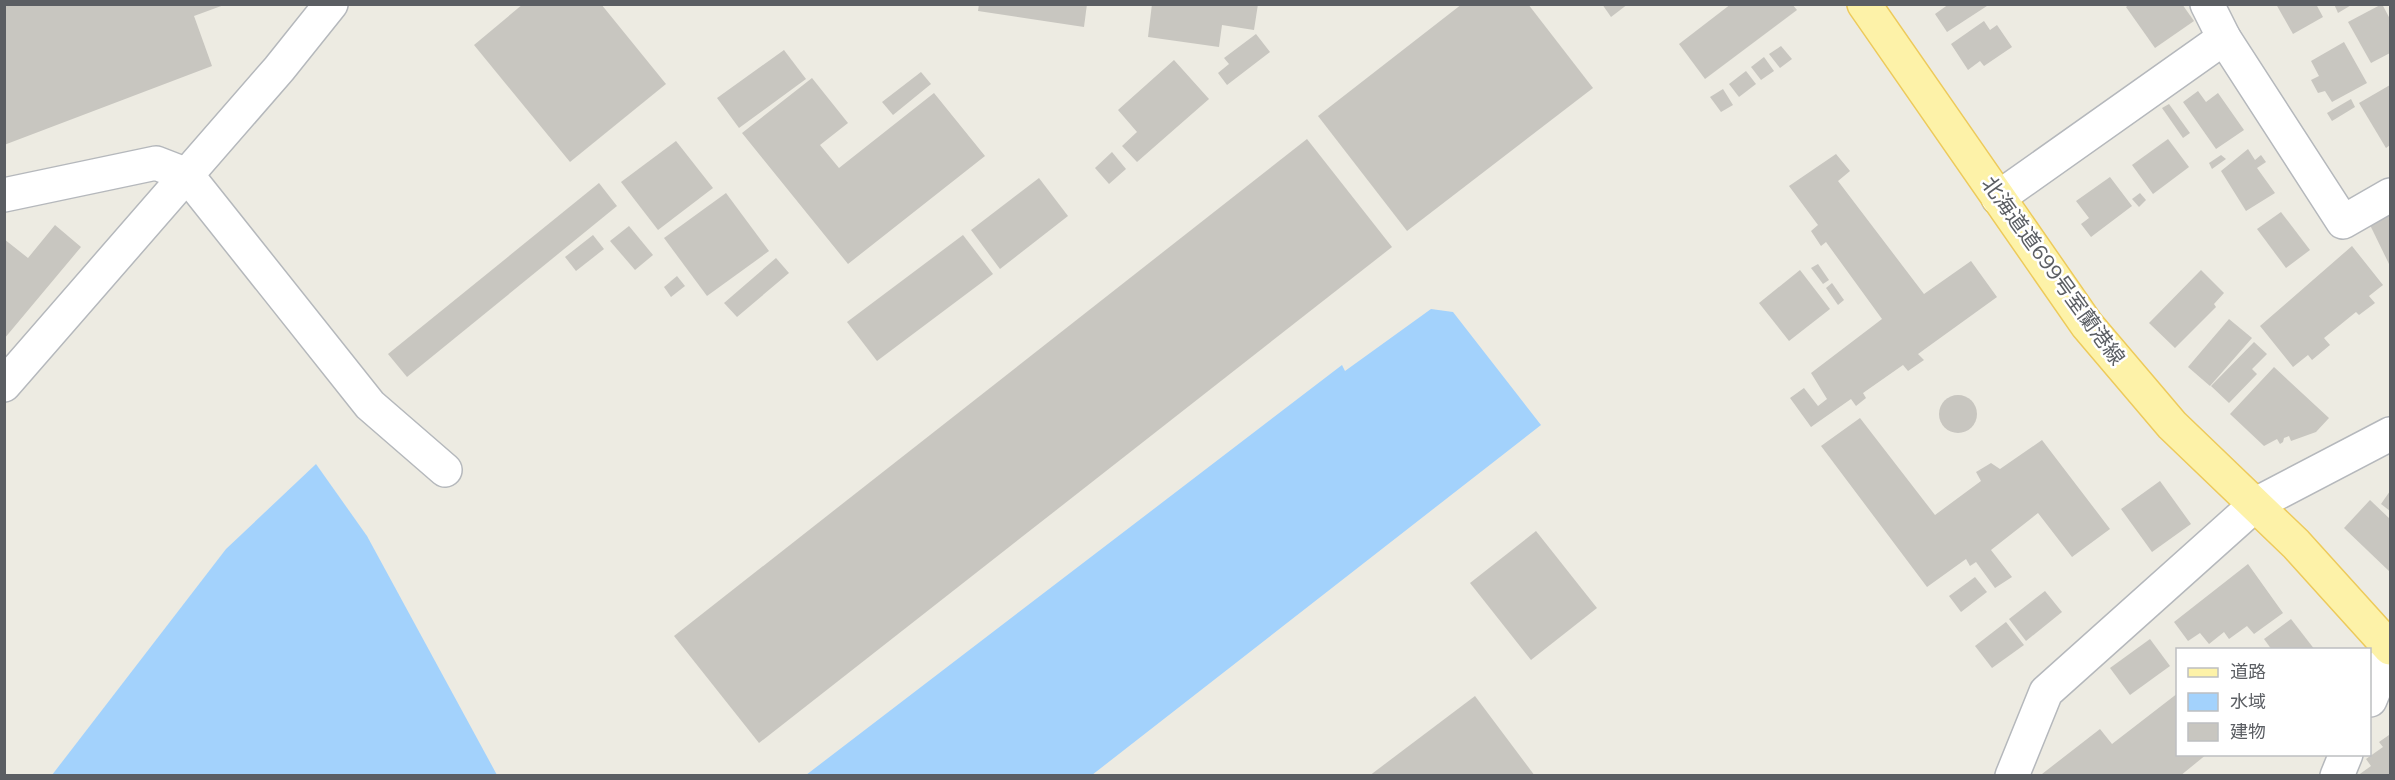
<svg xmlns="http://www.w3.org/2000/svg" width="2395" height="780" font-family="Mulish,'Noto Sans JP',sans-serif">
  <style>
    .water { fill: #a3d2fc }
    .building { fill: #c8c6c0 }
    .lines { fill: none; stroke-linecap: round; stroke-linejoin: round }
    .minor-casing { stroke: #b5b8bc; stroke-width: 36 }
    .major-casing { stroke: #edca5b; stroke-width: 36 }
    .minor { stroke: #fff; stroke-width: 33 }
    .major { stroke: #fdf2a8; stroke-width: 33 }
    .labels { text-anchor: middle; stroke-width: 5; stroke-linejoin: round; paint-order: stroke }
    .street-label { font-size: 21px; fill: #5b5e63; stroke: #fff }
  </style>
  <rect width="100%" height="100%" fill="#edebe2"/>
  <g class="water">
    <polygon points="1431,309 1453,312 1541,425 1092,775 806,775 1342,365 1345,371"/>
    <polygon points="316,464 367,536 497,775 52,775 226,549"/>
  </g>
  <g class="building">
    <polygon points="4,4 224,4 224,5 194,16 212,66 4,145"/>
    <polygon points="523,4 601,4 666,84 570,162 474,45"/>
    <polygon points="979,4 1087,4 1084,27 978,11"/>
    <polygon points="1152,4 1258,4 1254,30 1222,25 1219,47 1148,37"/>
    <polygon points="1462,4 1528,4 1593,88 1407,231 1318,116"/>
    <polygon points="1602,4 1628,4 1611,17"/>
    <polygon points="1731,4 1792,4 1797,10 1705,79 1679,44"/>
    <polygon points="1949,4 1990,4 1947,32 1935,14"/>
    <polygon points="2130,4 2182,4 2194,21 2155,48 2126,7"/>
    <polygon points="2276,4 2316,4 2323,17 2293,34"/>
    <polygon points="2334,4 2353,4 2338,13"/>
    <polygon points="2382,4 2390,19 2390,53 2371,63 2348,22"/>
    <polygon points="1984,21 1990,30 1997,25 2012,47 1984,66 1980,61 1968,70 1951,44"/>
    <polygon points="1256,34 1270,52 1227,85 1218,73 1229,64 1224,58"/>
    <polygon points="2344,42 2367,83 2332,102 2325,91 2318,93 2311,80 2319,76 2311,61"/>
    <polygon points="1781,46 1792,59 1780,68 1769,54"/>
    <polygon points="784,50 806,79 739,128 717,98"/>
    <polygon points="1764,57 1774,71 1761,80 1751,67"/>
    <polygon points="1174,60 1209,99 1137,162 1122,146 1137,132 1118,110"/>
    <polygon points="1746,71 1756,84 1739,97 1729,84"/>
    <polygon points="921,72 931,84 893,115 882,102"/>
    <polygon points="812,78 848,123 820,145 839,168 934,93 985,156 848,264 742,133"/>
    <polygon points="2390,85 2390,145 2386,148 2359,103"/>
    <polygon points="1723,89 1733,105 1721,112 1710,97"/>
    <polygon points="2198,91 2206,102 2218,93 2244,130 2216,149 2183,102"/>
    <polygon points="2351,99 2355,107 2332,121 2327,113"/>
    <polygon points="2169,104 2190,133 2183,138 2162,108"/>
    <polygon points="1307,139 1392,247 759,743 674,636"/>
    <polygon points="2168,139 2189,167 2153,194 2132,165"/>
    <polygon points="676,141 713,188 658,230 621,182"/>
    <polygon points="2248,149 2255,160 2261,155 2266,162 2257,168 2275,193 2246,211 2221,171"/>
    <polygon points="1112,152 1126,169 1109,184 1095,168"/>
    <polygon points="1836,154 1850,171 1838,181 1924,294 1971,261 1997,297 1918,354 1924,360 1908,371 1903,365 1863,393 1866,398 1856,406 1851,399 1811,427 1790,398 1804,388 1818,406 1827,399 1811,373 1882,319 1826,242 1821,246 1811,231 1818,225 1789,186"/>
    <polygon points="2221,155 2226,159 2212,169 2209,163"/>
    <polygon points="2110,177 2132,206 2091,237 2081,224 2089,218 2076,201"/>
    <polygon points="1039,178 1068,216 1000,269 971,230"/>
    <polygon points="599,183 617,206 407,377 388,354"/>
    <polygon points="726,193 769,251 707,296 664,238"/>
    <polygon points="2140,193 2146,200 2139,207 2132,199"/>
    <polygon points="2281,212 2310,250 2286,268 2257,229"/>
    <polygon points="2390,215 2390,266 2370,225"/>
    <polygon points="55,225 81,247 4,339 4,239 28,258"/>
    <polygon points="629,226 653,255 635,270 610,241"/>
    <polygon points="593,235 604,249 576,271 565,257"/>
    <polygon points="963,235 993,274 877,361 847,322"/>
    <polygon points="2352,246 2383,285 2369,296 2375,303 2359,315 2356,312 2324,338 2330,345 2312,360 2308,355 2293,367 2260,326"/>
    <polygon points="776,258 789,273 737,317 724,303"/>
    <polygon points="1818,264 1829,280 1823,284 1811,268"/>
    <polygon points="1800,270 1830,309 1789,341 1759,303"/>
    <polygon points="2201,270 2224,293 2214,304 2216,307 2175,348 2149,323"/>
    <polygon points="677,276 685,286 671,297 664,287"/>
    <polygon points="1832,283 1844,300 1838,305 1826,288"/>
    <polygon points="2229,319 2252,338 2210,386 2188,367"/>
    <polygon points="2254,342 2267,354 2252,369 2257,374 2229,403 2211,386"/>
    <polygon points="2274,367 2329,418 2316,432 2291,441 2289,436 2284,438 2283,442 2280,444 2277,439 2264,446 2230,414"/>
    <circle cx="1958" cy="414" r="19"/>
    <polygon points="1860,418 1935,515 1981,481 1976,472 1991,463 2000,469 2042,440 2110,529 2072,557 2038,513 1991,550 2012,577 1995,588 1976,562 1970,566 1966,559 1927,587 1821,446"/>
    <polygon points="2160,481 2191,524 2152,552 2121,509"/>
    <polygon points="2390,491 2390,511 2381,504"/>
    <polygon points="2370,500 2390,519 2390,572 2344,528"/>
    <polygon points="1536,531 1597,608 1531,660 1470,583"/>
    <polygon points="2248,564 2283,613 2254,634 2247,626 2229,639 2224,632 2209,644 2200,633 2188,641 2174,622"/>
    <polygon points="1975,577 1987,592 1961,612 1949,596"/>
    <polygon points="2045,591 2062,612 2026,641 2009,619"/>
    <polygon points="2291,619 2315,650 2272,650 2264,639"/>
    <polygon points="2006,622 2024,645 1992,668 1975,646"/>
    <polygon points="2150,639 2170,666 2130,695 2110,668"/>
    <polygon points="2178,693 2178,754 2207,754 2180,776 2044,776 2042,774 2100,729 2112,744"/>
    <polygon points="1475,696 1535,776 1369,776"/>
    <polygon points="2389,735 2390,776 2357,776 2371,766 2366,759 2383,747 2379,742"/>
  </g>
  <g class="lines">
    <g class="minor-casing">
      <g id="minor">
        <polyline points="2207,4 2224,38 2343,222 2390,195"/>
        <polyline points="4,195 156,163 187,175 370,405 445,470"/>
        <polyline points="1998,198 2224,38"/>
        <polyline points="4,385 279,69 331,4"/>
        <polyline points="2370,700 2390,651"/>
        <polyline points="2012,776 2046,692 2256,504 2390,434"/>
        <polyline points="2337,776 2346,754"/>
      </g>
    </g>
    <g class="major-casing">
      <polyline id="major" points="1864,4 2087,325 2172,425 2296,544 2390,648"/>
    </g>
    <use href="#minor" class="minor"/>
    <use href="#major" class="major"/>
  </g>
  <g class="labels">
    <g class="street-label">
      <text transform="translate(2053 271) rotate(54)" y="7">北海道道699号室蘭港線</text>
    </g>
  </g>
  <rect width="2395" height="780" fill="none" stroke="#5b5e63" stroke-width="12"/>
  <rect x="2176" y="648" width="195" height="108" fill="#ffffff" stroke="#bdbfc1" stroke-width="1.5"/>
  <rect x="2188" y="668" width="30" height="9" fill="#fdf2a8" stroke="#bdbfc1" stroke-width="1.5"/>
  <text x="2230" y="678" font-size="18" fill="#5b5e63">道路</text>
  <rect x="2188" y="693" width="30" height="18" fill="#a3d2fc" stroke="#bdbfc1" stroke-width="1.5"/>
  <text x="2230" y="708" font-size="18" fill="#5b5e63">水域</text>
  <rect x="2188" y="723" width="30" height="18" fill="#c8c6c0" stroke="#bdbfc1" stroke-width="1.5"/>
  <text x="2230" y="738" font-size="18" fill="#5b5e63">建物</text>
</svg>
